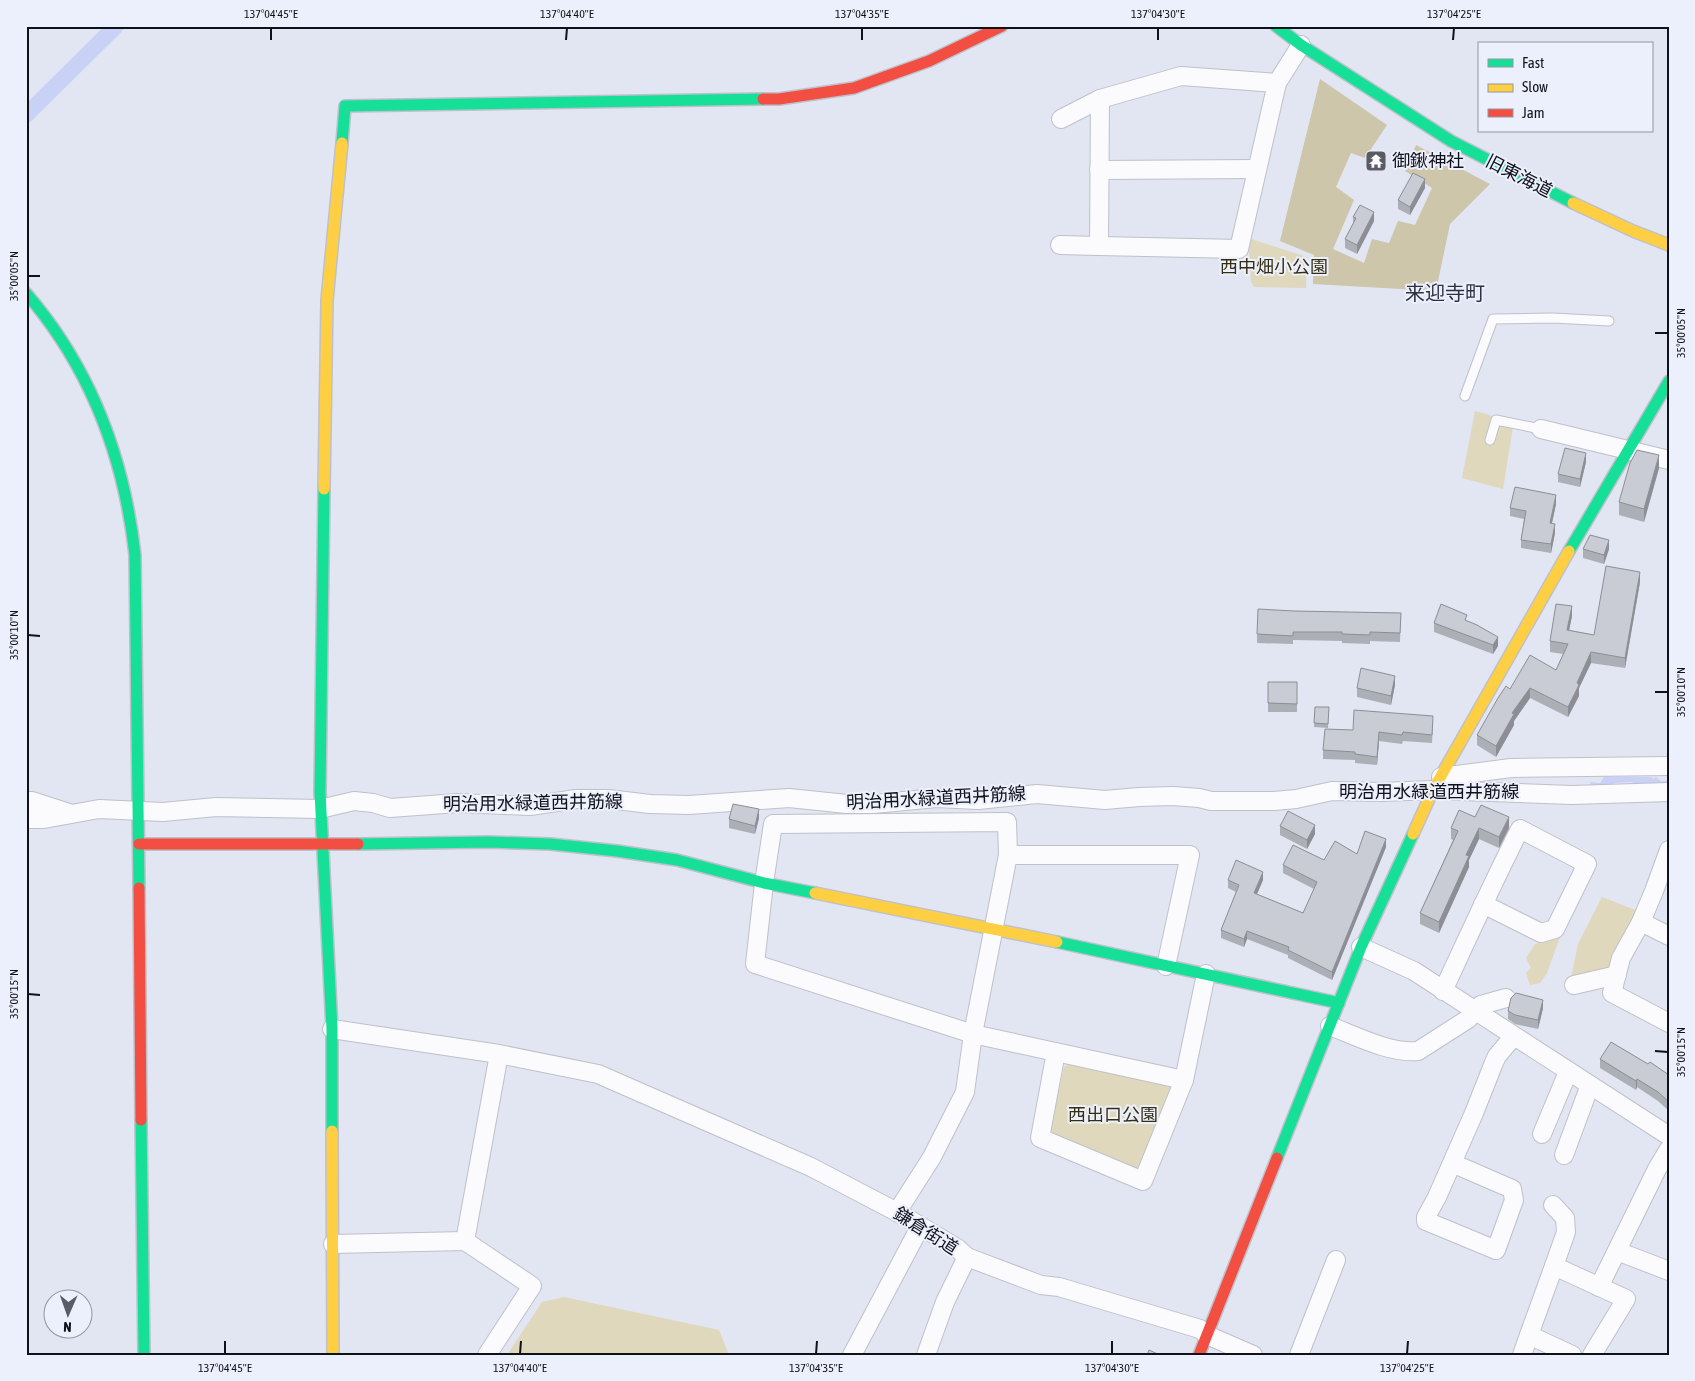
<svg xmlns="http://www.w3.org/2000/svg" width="1695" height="1381" font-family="'Asap Condensed','Noto Sans JP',sans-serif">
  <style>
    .green { fill: #dfd8bd }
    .forest { fill: #cdc6aa }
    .water { fill: #cad1f6 }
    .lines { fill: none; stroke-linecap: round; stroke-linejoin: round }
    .canal { stroke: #cad1f6; stroke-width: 16 }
    .lane-casing { stroke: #bec1ca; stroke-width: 11 }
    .street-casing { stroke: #bec1ca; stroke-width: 20 }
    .fast-casing { stroke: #bec1ca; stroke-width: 14 }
    .slow-casing { stroke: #bec1ca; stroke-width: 14 }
    .jam-casing { stroke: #bec1ca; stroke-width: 14 }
    .lane { stroke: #fbfbfd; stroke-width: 9 }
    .street { stroke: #fbfbfd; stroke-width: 18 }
    .fast { stroke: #16e098; stroke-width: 11 }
    .slow { stroke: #ffcf43; stroke-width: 11 }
    .jam { stroke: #f24e42; stroke-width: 11 }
    .wall { fill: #adafb7 }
    .shaded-wall { fill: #8d8e95 }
    .building { fill: #c9cbd5; stroke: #8d8e95 }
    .ticks { fill: none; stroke: #101219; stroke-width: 2 }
    .labels { text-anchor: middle; stroke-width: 4; stroke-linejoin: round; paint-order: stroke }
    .poi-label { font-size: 18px; fill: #101219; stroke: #eceffc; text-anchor: start }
    .street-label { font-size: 18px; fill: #101219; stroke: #eceffc }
    .park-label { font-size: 18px; fill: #352f12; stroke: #eceffc }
    .quarter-label { font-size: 20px; fill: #2d3142; stroke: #eceffc }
    .neatline { fill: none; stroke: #101219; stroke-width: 2 }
    .ticks-label { font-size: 12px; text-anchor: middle; fill: #101219 }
  </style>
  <rect width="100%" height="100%" fill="#e2e5f2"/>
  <g class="green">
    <polygon points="1248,238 1307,257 1306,288 1254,287 1251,282"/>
    <polygon points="1475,411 1487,414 1513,427 1503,489 1462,478"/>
    <polygon points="1602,897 1638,911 1613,954 1610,967 1603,972 1571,978 1578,944"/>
    <polygon points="1560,937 1547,973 1540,983 1530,985 1526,973 1531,968 1526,958 1535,944"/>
    <polygon points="1071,1063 1170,1086 1173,1091 1141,1166 1136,1168 1055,1136 1050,1130 1064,1067"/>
    <polygon points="564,1297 719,1330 729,1355 507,1355 542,1302"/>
  </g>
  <polygon class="forest" points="1320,79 1387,125 1365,158 1351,153 1336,187 1354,200 1333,249 1364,263 1372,239 1389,243 1398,221 1415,225 1432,188 1405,171 1416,145 1490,184 1450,224 1436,291 1313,284 1314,255 1280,241"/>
  <polygon class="water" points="1604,777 1651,777 1654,779 1656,777 1661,781 1666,781 1669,779 1669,783 1640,785 1631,782 1616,783 1599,788 1590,784 1590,782 1600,783"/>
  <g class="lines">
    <polyline class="canal" points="26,115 116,26"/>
    <g class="lane-casing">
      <g id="lane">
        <polyline points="1465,396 1493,319 1553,318 1609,321"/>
        <polyline points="1490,440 1496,420 1541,429"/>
      </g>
    </g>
    <g class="street-casing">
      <g id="street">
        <polyline points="1277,83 1181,76 1100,99 1099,246 1239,249 1277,83 1301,45"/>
        <polyline points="1061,119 1100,99"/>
        <polyline points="1099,170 1257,169"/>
        <polyline points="1060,245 1099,246"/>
        <polyline points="1541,429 1669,460"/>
        <polyline points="1441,777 1511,768 1669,766"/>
        <polyline points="26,801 32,801 69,813"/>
        <polyline points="26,819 44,819 99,809 163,812 216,807 320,809 354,801 373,803 390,808 458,803 530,806 576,799 608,799 650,804 689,805 789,798 847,804 873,804 936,798 978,800 1037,794 1105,800 1139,797 1173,796 1199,798 1211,801 1274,801 1296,799 1332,791 1382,792 1433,790 1572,795 1669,792"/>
        <polyline points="1669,850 1654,891 1641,922 1621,958 1612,993 1669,1023"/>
        <polyline points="1641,922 1669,936"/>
        <polyline points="1361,947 1414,971 1669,1136"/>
        <polyline points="1166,966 1190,855 1008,855 1007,822 773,824 764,883 755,964 973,1034 1184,1080 1206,974"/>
        <polyline points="1574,985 1617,975"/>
        <path d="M1443 991C1468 937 1493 882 1520 829L1587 864 1555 929 1541 933 1483 904"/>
        <path d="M1330 1026C1356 1036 1391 1054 1418 1051L1468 1019 1481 1005 1506 998"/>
        <polyline points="332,1029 499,1054 598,1074 811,1167 897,1212 957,1248 967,1257 1041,1285 1059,1287 1200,1329 1207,1335 1253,1355"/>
        <polyline points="1056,1052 1040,1138 1143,1181 1184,1080"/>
        <polyline points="1542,1134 1568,1072"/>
        <polyline points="1564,1155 1590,1085"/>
        <polyline points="1452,1163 1512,1189 1514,1200 1496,1250 1426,1221 1426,1217 1437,1197 1474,1113 1493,1065 1497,1056 1513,1037"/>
        <polyline points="1553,1205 1565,1218 1566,1232 1554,1266"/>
        <polyline points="897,1212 932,1157 965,1092 973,1034 1008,855"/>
        <polyline points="465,1241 499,1054"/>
        <polyline points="333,1244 465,1241 532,1286 487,1355"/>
        <polyline points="1617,1251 1669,1271"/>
        <polyline points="1599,1287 1657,1169 1669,1149"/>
        <polyline points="852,1355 920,1227"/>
        <polyline points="926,1355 945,1302 967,1257"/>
        <polyline points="1299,1355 1336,1260"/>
        <polyline points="1522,1355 1529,1335"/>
        <polyline points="1572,1355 1529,1335 1554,1266 1626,1299 1592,1355"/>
      </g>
    </g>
    <g class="fast-casing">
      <g id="fast">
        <polyline points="1276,26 1301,45 1451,141 1573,203"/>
        <polyline points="342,143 345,106 763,99"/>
        <path d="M26 293C91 368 124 457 135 555L139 888"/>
        <polyline points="324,489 320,792 332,1029 332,1131"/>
        <polyline points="1569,551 1669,381"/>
        <polyline points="358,844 489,842 550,844 617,851 677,860 764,883 815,893"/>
        <polyline points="1057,942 1339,1003"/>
        <polyline points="141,1120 144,1355"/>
        <polyline points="1277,1158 1361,947 1413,834"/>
      </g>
    </g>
    <g class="slow-casing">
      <g id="slow">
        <polyline points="1573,203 1633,231 1669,245"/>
        <polyline points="324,489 327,300 342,143"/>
        <polyline points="1413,834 1433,790 1569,551"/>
        <polyline points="815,893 1057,942"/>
        <polyline points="332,1131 333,1355"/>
      </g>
    </g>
    <g class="jam-casing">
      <g id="jam">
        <polyline points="763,99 779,99 854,88 929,61 1002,26"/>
        <polyline points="139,844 358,844"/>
        <polyline points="139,888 141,1120"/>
        <polyline points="1199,1355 1277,1158"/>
      </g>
    </g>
    <use href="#lane" class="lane"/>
    <use href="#street" class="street"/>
    <use href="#fast" class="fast"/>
    <use href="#slow" class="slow"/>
    <use href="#jam" class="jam"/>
  </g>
  <g class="wall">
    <polygon points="1425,188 1410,215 1398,209 1398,200"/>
    <polygon points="1353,217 1374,221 1357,254 1345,248 1345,239 1353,224"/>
    <polygon points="1586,462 1580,487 1558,482 1558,474"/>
    <polygon points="1659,468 1644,522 1619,515 1619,502"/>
    <polygon points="1556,504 1552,523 1555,533 1551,553 1521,548 1521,540 1524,519 1510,516 1510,508"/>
    <polygon points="1583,549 1609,549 1604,564 1583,558"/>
    <polygon points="1640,582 1625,668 1591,663 1579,688 1579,696 1568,717 1530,698 1514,721 1514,725 1496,757 1477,745 1477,735 1510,689 1556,670 1563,654 1550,652 1550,641 1572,616 1569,630 1594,635"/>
    <polygon points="1294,611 1401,613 1400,642 1370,641 1370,644 1342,643 1342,641 1293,640 1293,644 1257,643 1257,634"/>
    <polygon points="1467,621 1498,646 1493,654 1434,632 1434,623"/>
    <rect x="1268" y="682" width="29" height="30"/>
    <polygon points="1395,685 1391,705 1357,697 1357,688"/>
    <polygon points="1315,707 1329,707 1328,728 1314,727"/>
    <polygon points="1433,725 1432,743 1403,741 1402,744 1379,741 1377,765 1355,763 1355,760 1323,759 1323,750 1353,730"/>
    <polygon points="1475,817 1509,828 1499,848 1479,839 1469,860 1469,867 1439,933 1420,924 1420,913 1453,840 1451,839 1451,828"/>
    <polygon points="759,818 755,834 729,828 729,819"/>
    <polygon points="1280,826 1315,834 1307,849 1280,835"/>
    <polygon points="1386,847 1332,980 1288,958 1288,955 1247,939 1244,947 1221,938 1221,930 1236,892 1228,888 1228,880 1263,880 1257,894 1303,913 1314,889 1283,873 1283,865 1324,860 1357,854"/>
    <polygon points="1543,1008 1538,1029 1515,1024 1508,1019 1508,1011"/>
    <polygon points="1600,1059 1648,1064 1669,1075 1669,1111 1658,1101 1637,1087 1636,1090 1600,1068"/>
  </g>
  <g class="shaded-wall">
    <polygon points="1425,179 1425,188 1410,215 1410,207"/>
    <polygon points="1374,212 1374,221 1357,254 1357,245"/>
    <polygon points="1586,453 1586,462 1580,487 1580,479"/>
    <polygon points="1659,455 1659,468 1644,522 1644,509"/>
    <polygon points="1556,495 1556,504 1550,532 1550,523"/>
    <polygon points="1555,524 1555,533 1551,553 1551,544"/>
    <polygon points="1609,540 1609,549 1604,564 1604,555"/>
    <polygon points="1640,572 1640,582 1625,668 1625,658"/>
    <polygon points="1572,606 1572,616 1567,641 1567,630"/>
    <polygon points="1498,637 1498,646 1493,654 1493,645"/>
    <polygon points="1591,652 1591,663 1579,688 1579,696 1568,717 1568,707 1577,683"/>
    <polygon points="1395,676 1395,685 1391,705 1391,696"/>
    <polygon points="1530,688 1530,698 1514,721 1514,725 1496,757 1496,746 1512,713"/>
    <polygon points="1379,732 1379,741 1377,765 1377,757"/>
    <polygon points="759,809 759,818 755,834 755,826"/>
    <polygon points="1509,817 1509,828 1499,848 1499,837"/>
    <polygon points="1315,825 1315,834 1307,849 1307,840"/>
    <polygon points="1479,828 1479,839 1469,860 1469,867 1439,933 1439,922 1466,855"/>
    <polygon points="1386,839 1386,847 1332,980 1332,972"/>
    <polygon points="1263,872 1263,880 1254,901 1254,893"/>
    <polygon points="1247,931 1247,939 1244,947 1244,939"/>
    <polygon points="1543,1000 1543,1008 1538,1029 1538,1020"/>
    <polygon points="1637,1079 1637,1087 1636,1090 1636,1081"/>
  </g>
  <g class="building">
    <polygon points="1413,173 1425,179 1410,207 1398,200"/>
    <polygon points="1360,205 1374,212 1357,245 1345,239 1356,218 1353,217"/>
    <polygon points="1565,448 1586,453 1580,479 1558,474"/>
    <polygon points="1637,450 1659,455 1644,509 1619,502 1630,463"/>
    <polygon points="1515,487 1556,495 1550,523 1555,524 1551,544 1521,540 1526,511 1510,508"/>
    <polygon points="1590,535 1609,540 1604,555 1583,549"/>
    <polygon points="1606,566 1640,572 1625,658 1591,652 1577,683 1579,685 1568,707 1530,688 1512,713 1514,714 1496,746 1477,735 1498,698 1506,686 1510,689 1530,655 1556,670 1568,644 1550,641 1556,604 1572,606 1567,630 1594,635"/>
    <polygon points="1441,604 1467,615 1465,620 1477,625 1498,637 1493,645 1434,623"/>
    <polygon points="1258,609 1294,611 1401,613 1400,633 1370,632 1370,635 1342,634 1342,632 1293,632 1293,636 1257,634"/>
    <polygon points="1361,668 1395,676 1391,696 1357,688"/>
    <polygon points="1268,682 1297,682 1297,704 1268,703"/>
    <polygon points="1315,707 1329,707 1328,724 1314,723"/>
    <polygon points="1354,710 1433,716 1432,735 1403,732 1402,735 1379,732 1377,757 1355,754 1355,752 1323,750 1325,729 1353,730"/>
    <polygon points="733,804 759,809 755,826 729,819"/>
    <polygon points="1481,805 1509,817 1499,837 1479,828 1466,855 1469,856 1439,922 1420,913 1458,831 1451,828 1459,810 1475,817"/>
    <polygon points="1288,811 1315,825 1307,840 1280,826"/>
    <polygon points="1365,831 1386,839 1332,972 1288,950 1289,947 1247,931 1244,939 1221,930 1239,885 1228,880 1236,860 1263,872 1254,893 1303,913 1317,882 1283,865 1293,845 1324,860 1335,841 1357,854"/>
    <polygon points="1516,993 1543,1000 1538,1020 1515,1015 1508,1011 1511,998"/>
    <polygon points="1611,1042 1648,1064 1650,1062 1669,1075 1669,1102 1658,1092 1637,1079 1636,1081 1600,1059"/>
    <polygon points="1149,1350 1160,1355 1147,1355"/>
  </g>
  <path class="ticks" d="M271 40V28M566 40 567 28M862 40V28M1158 40V28M1453 40 1454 28M28 276H40M1655 333H1668M28 635 40 636M1655 692H1668M28 994 40 995M1655 1051 1668 1052M225 1354V1341M520 1354 521 1341M816 1354 817 1341M1112 1354V1341M1407 1354 1408 1341"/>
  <defs>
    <g id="temple-square" transform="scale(1.125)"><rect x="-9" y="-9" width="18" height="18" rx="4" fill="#5a5c65" stroke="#eceffc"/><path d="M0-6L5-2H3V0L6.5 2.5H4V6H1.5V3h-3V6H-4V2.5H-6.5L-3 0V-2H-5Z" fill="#fff"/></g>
  </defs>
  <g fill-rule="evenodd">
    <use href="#temple-square" x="1376" y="161"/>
  </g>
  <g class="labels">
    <g class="poi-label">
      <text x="1392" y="167">御鍬神社</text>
    </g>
    <g class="street-label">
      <text transform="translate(1519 176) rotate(27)" y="6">旧東海道</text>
      <text x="1429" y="798">明治用水緑道西井筋線</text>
      <text transform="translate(936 798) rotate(-3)" y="6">明治用水緑道西井筋線</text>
      <text transform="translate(533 803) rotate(-1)" y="6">明治用水緑道西井筋線</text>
      <text transform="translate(926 1231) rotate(32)" y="6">鎌倉街道</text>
    </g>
    <g class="park-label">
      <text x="1274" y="273">西中畑小公園</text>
      <text x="1113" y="1121">西出口公園</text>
    </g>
    <g class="quarter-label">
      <text x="1445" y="300">来迎寺町</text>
    </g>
  </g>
  <rect width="1695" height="1381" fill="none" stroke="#eceffc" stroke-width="55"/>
  <rect x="1478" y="42" width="175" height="90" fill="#eceffc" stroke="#9497a1"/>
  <rect x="1488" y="59" width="25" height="8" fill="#16e098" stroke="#9497a1"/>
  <text x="1522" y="68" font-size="15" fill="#101219">Fast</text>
  <rect x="1488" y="84" width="25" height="8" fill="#ffcf43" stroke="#9497a1"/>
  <text x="1522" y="92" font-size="15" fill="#101219">Slow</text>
  <rect x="1488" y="109" width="25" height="8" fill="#f24e42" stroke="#9497a1"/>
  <text x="1522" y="118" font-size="15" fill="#101219">Jam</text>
  <g transform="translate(68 1314) rotate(182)"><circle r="24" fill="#eceffc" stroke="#9497a1"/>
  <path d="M0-4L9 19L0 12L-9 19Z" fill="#5a5c65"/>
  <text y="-8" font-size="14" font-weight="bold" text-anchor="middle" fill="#101219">N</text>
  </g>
  <rect x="28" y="28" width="1640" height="1326" class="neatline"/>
  <g class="ticks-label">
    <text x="271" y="18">137°04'45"E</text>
    <text x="567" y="18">137°04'40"E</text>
    <text x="862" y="18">137°04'35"E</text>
    <text x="1158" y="18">137°04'30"E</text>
    <text x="1454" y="18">137°04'25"E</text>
    <text transform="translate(14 276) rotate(-90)" y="4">35°00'05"N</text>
    <text transform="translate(1681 333) rotate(-90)" y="4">35°00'05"N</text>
    <text transform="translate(14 635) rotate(-90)" y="4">35°00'10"N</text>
    <text transform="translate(1681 692) rotate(-90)" y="4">35°00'10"N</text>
    <text transform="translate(14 994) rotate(-90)" y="4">35°00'15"N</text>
    <text transform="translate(1681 1052) rotate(-90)" y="4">35°00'15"N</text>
    <text x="225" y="1372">137°04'45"E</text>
    <text x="520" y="1372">137°04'40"E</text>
    <text x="816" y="1372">137°04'35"E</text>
    <text x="1112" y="1372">137°04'30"E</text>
    <text x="1407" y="1372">137°04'25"E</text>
  </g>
</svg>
